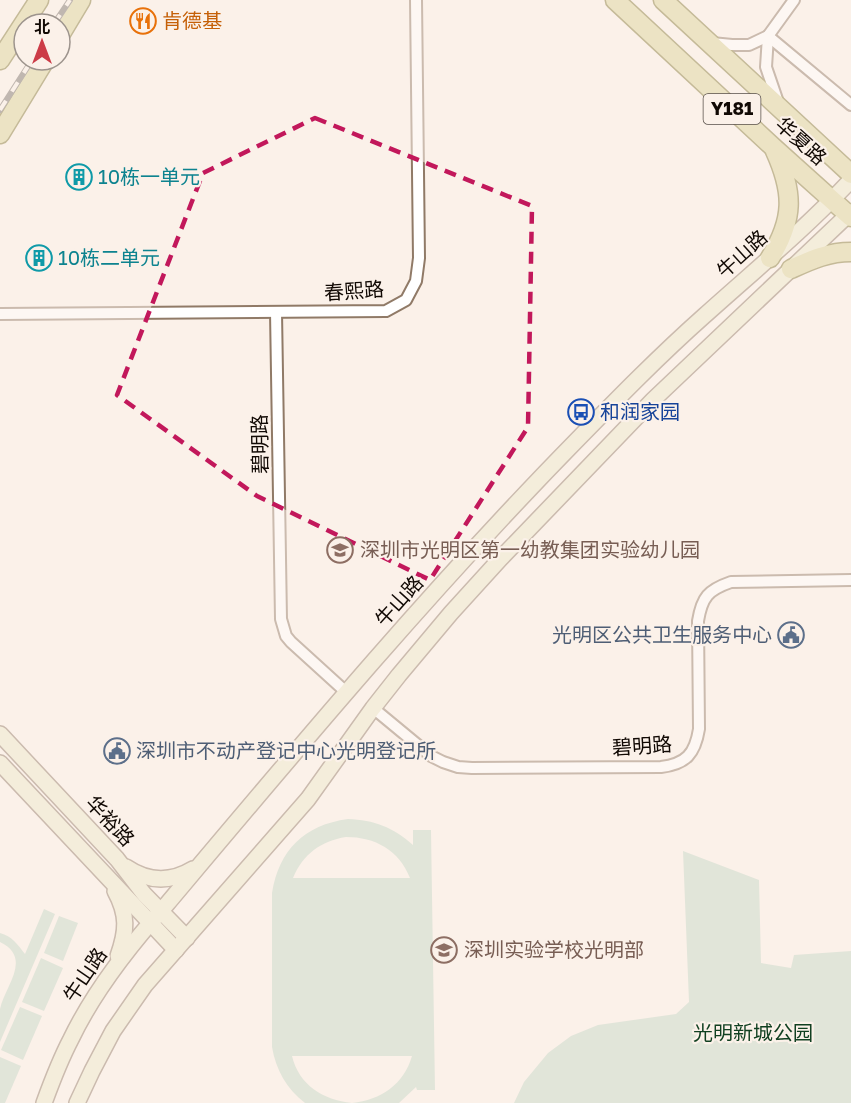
<svg xmlns="http://www.w3.org/2000/svg" width="851" height="1103" font-family="'Golos Text','Noto Sans SC',sans-serif">
  <style>
    .green { fill: #c2d7c6; fill-rule: evenodd }
    .lines { fill: none; stroke-linecap: round; stroke-linejoin: round }
    .street-casing { stroke: #907a67; stroke-width: 14 }
    .secondary-casing { stroke: #907a67; stroke-width: 18 }
    .primary-casing { stroke: #837937; stroke-width: 21 }
    .street { stroke: #fff; stroke-width: 10 }
    .secondary { stroke: #ece9cb; stroke-width: 15 }
    .primary { stroke: #d9d398; stroke-width: 18 }
    .rail-casing { stroke: #79716a; stroke-width: 6 }
    .rail { stroke: #fbf1e9; stroke-width: 4; stroke-dasharray: 11; stroke-linecap: butt }
    .marked { fill: none; stroke: #c2185b; stroke-width: 4.5; stroke-dasharray: 12 8; stroke-linejoin: round }
    .labels { text-anchor: middle; stroke-width: 4.5; stroke-linejoin: round; paint-order: stroke }
    .shield { fill: #fbf1e9; stroke: #574f49; stroke-width: 1.5 }
    .shield-label { font-size: 18px; font-weight: bold; fill: #110904 }
    .food-label { font-size: 20px; fill: #c56008; stroke: #fbf1e9; text-anchor: start }
    .street-label { font-size: 20px; fill: #110904; stroke: #fbf1e9 }
    .culture-label { font-size: 20px; fill: #0d838f; stroke: #fbf1e9; text-anchor: start }
    .transit-label { font-size: 20px; fill: #164399; stroke: #fbf1e9; text-anchor: start }
    .education-label { font-size: 20px; fill: #785e54; stroke: #fbf1e9; text-anchor: start }
    .service-label { font-size: 20px; fill: #4e5e75; stroke: #fbf1e9; text-anchor: end }
    .park-label { font-size: 20px; fill: #114021; stroke: #fbf1e9 }
  </style>
  <rect width="100%" height="100%" fill="#fbf1e9"/>
  <g class="green">
    <path d="M348 819C374 820 393 827 413 845V830H431L435 1090H417L416 1087 399 1103H352C381 1100 404 1084 412 1056H292C299 1085 323 1100 352 1103H305C286 1088 276 1070 272 1047V893C279 850 304 825 348 819ZM346 837C375 837 399 850 410 878H293C303 854 321 841 346 837Z"/>
    <polygon points="683,851 759,880 761,963 791,968 794,955 851,951 851,1103 514,1103 524,1082 548,1053 571,1036 598,1025 676,1014 689,1002"/>
    <path d="M44 909 55 914 0 1042C0 1032 0 1019 0 1009 5 986 33 958 0 942V933C12 936 18 945 25 954Z"/>
    <polygon points="59,916 78,923 63,961 44,953"/>
    <polygon points="41,958 63,968 44,1011 22,1002"/>
    <polygon points="20,1007 42,1016 23,1060 1,1050"/>
    <polygon points="0,1057 21,1066 5,1103 0,1103"/>
  </g>
  <g class="lines">
    <g class="street-casing">
      <g id="street">
        <polyline points="768,36 851,105"/>
        <polyline points="768,36 766,67 778,102"/>
        <polyline points="712,43 732,45 749,45 768,36 794,0"/>
        <polyline points="276,312 281,619 286,636 291,642 346,692"/>
        <polyline points="0,314 386,311 406,300 416,281 419,258 416,0"/>
        <path d="M373 708 431 756 443 762 458 767 472 768 661 767C686 764 695 754 699 729L698 621C702 597 708 590 731 582L851 580"/>
      </g>
    </g>
    <g class="secondary-casing">
      <g id="secondary">
        <polyline points="0,734 117,859 144,894 187,938"/>
        <polyline points="0,763 176,950"/>
        <path d="M126 867C148 882 170 883 193 869"/>
        <path d="M115 891C128 915 127 931 118 956"/>
        <path d="M44 1103C52 1081 60 1060 71 1039 95 989 130 945 167 904 299 747 431 589 575 442 617 399 659 356 704 316 754 271 805 229 851 180"/>
        <polyline points="77,1103 92,1071 113,1031 145,985 308,799 373,708 399,675 451,613 501,558 653,400 851,212"/>
      </g>
    </g>
    <g class="primary-casing">
      <g id="primary">
        <polyline points="615,0 773,147 851,217"/>
        <polyline points="663,0 851,174"/>
        <polyline points="60,35 81,0"/>
        <polyline points="0,60 39,0"/>
        <polyline points="0,134 45,60"/>
        <path d="M770 258C794 219 794 193 775 151"/>
        <path d="M791 269C811 260 828 252 851 252"/>
      </g>
    </g>
    <use href="#street" class="street"/>
    <use href="#secondary" class="secondary"/>
    <use href="#primary" class="primary"/>
    <g class="rail-casing">
      <g id="rail">
        <polyline points="54,24 70,0"/>
        <polyline points="0,110 32,60"/>
      </g>
    </g>
    <use href="#rail" class="rail"/>
  </g>
  <path d="M0 0H851V1103H0ZM315 118 532 206 528 427 430 580 257 496 117 395 203 173Z" fill="#fbf1e9" fill-opacity=".55" fill-rule="evenodd"/>
  <path class="marked" d="M315 118 532 206 528 427 430 580 257 496 117 395 203 173Z"/>
  <defs>
    <g id="restaurant-ring" transform="scale(1.35)"><circle r="9.5" fill="#fbf1e9" stroke="#e8710a" stroke-width="1.5"/><path d="M-5-6h1v4h1v-4h1v4h1v-4h1v5L-1.5 .5V6h-2V.5L-5-1ZM5-6V6H3V1.5H1.5Q1.5-4 5-6Z" fill="#e8710a"/></g>
    <g id="building-ring" transform="scale(1.35)"><circle r="9.5" fill="#fbf1e9" stroke="#0f9aa8" stroke-width="1.5"/><path d="M-4-6H4V6H1V3H-1V6H-4ZM-2.5-4.3h1.7v1.8h-1.7ZM.8-4.3h1.7v1.8H.8ZM-2.5-1h1.7V.8h-1.7ZM.8-1h1.7V.8H.8Z" fill="#0f9aa8"/></g>
    <g id="bus-ring" transform="scale(1.35)"><circle r="9.5" fill="#fbf1e9" stroke="#1a4fb4" stroke-width="1.5"/><path d="M-5-6H5V4H4V6H2V4H-2V6H-4V4H-5ZM-3.5-4V0h7V-4ZM-3.5 1.2v1.5H-2V1.2ZM2 1.2v1.5H3.5V1.2Z" fill="#1a4fb4"/></g>
    <g id="school-ring" transform="scale(1.35)"><circle r="9.5" fill="#fbf1e9" stroke="#8d6e63" stroke-width="1.5"/><path d="M0-5L7-2L0 1L-7-2ZM-4 1L0 2.5L4 1V4Q0 6-4 4Z" fill="#8d6e63"/></g>
    <g id="civic-ring" transform="scale(1.35)"><circle r="9.5" fill="#fbf1e9" stroke="#5c6f8a" stroke-width="1.5"/><path d="M-.6-6.5H3V-4.5H.6V-3L4-1V1h2V6H-6V1h2V-1L-.6-3ZM-1.2 2.5V6h2.4V2.5Z" fill="#5c6f8a"/></g>
  </defs>
  <g fill-rule="evenodd">
    <use href="#restaurant-ring" x="143" y="21"/>
    <use href="#building-ring" x="79" y="177"/>
    <use href="#building-ring" x="39" y="258"/>
    <use href="#bus-ring" x="581" y="412"/>
    <use href="#school-ring" x="340" y="550"/>
    <use href="#civic-ring" x="791" y="635"/>
    <use href="#civic-ring" x="117" y="751"/>
    <use href="#school-ring" x="444" y="950"/>
  </g>
  <g class="labels">
    <rect class="shield" x="703.5" y="94" width="57" height="30" rx="4.5"/>
    <g class="shield-label">
      <text x="732" y="115">Y181</text>
    </g>
    <g class="food-label">
      <text x="162" y="28">肯德基</text>
    </g>
    <g class="street-label">
      <text transform="translate(801 141) rotate(42)" y="7">华夏路</text>
      <text transform="translate(742 254) rotate(-42)" y="7">牛山路</text>
      <text transform="translate(354 291) rotate(-4)" y="7">春熙路</text>
      <text transform="translate(260 444) rotate(-91)" y="7">碧明路</text>
      <text transform="translate(399 601) rotate(-48)" y="7">牛山路</text>
      <text transform="translate(642 746) rotate(-4)" y="7">碧明路</text>
      <text transform="translate(110 821) rotate(47)" y="7">华裕路</text>
      <text transform="translate(85 975) rotate(-56)" y="7">牛山路</text>
    </g>
    <g class="culture-label">
      <text x="98" y="184">10栋一单元</text>
      <text x="58" y="265">10栋二单元</text>
    </g>
    <g class="transit-label">
      <text x="600" y="419">和润家园</text>
    </g>
    <g class="education-label">
      <text x="360" y="557">深圳市光明区第一幼教集团实验幼儿园</text>
      <text x="464" y="957">深圳实验学校光明部</text>
    </g>
    <g class="service-label">
      <text x="772" y="642">光明区公共卫生服务中心</text>
      <text x="136" y="758" text-anchor="start">深圳市不动产登记中心光明登记所</text>
    </g>
    <g class="park-label">
      <text x="753" y="1040">光明新城公园</text>
    </g>
  </g>
  <g transform="translate(42 42)"><circle r="28" fill="#fbf1e9" stroke="#9d948d" stroke-width="1.5"/>
  <path d="M0-4.5L10 22L0 15L-10 22Z" fill="#cc3c47"/>
  <text y="-9" font-size="16" font-weight="bold" text-anchor="middle" fill="#110904">北</text>
  </g>
</svg>
